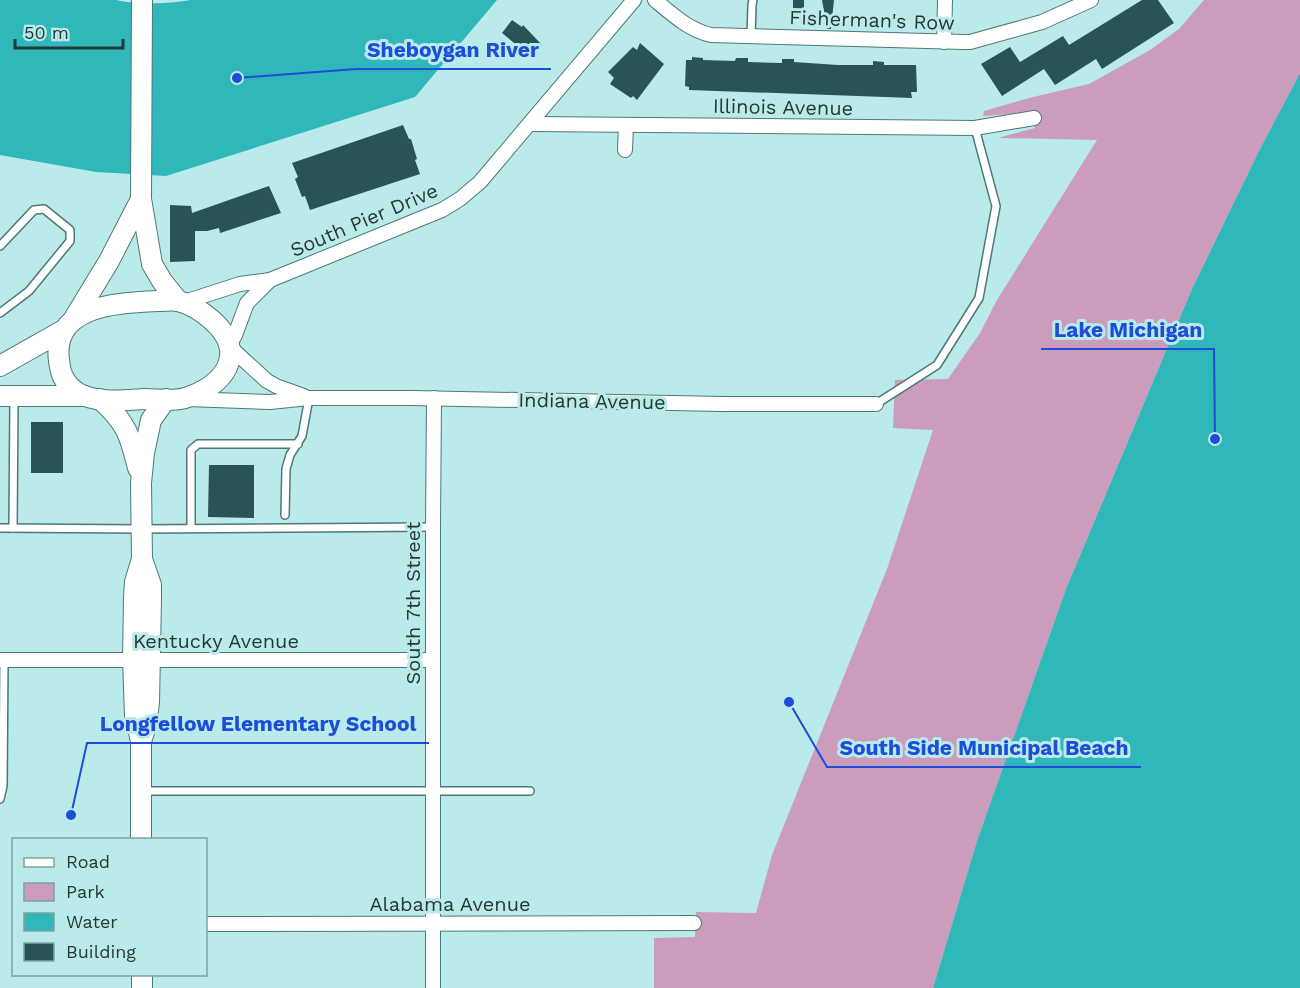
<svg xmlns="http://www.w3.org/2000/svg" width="1300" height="988" font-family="'Work Sans',sans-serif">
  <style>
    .green { fill: #cb9cbc }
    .water { fill: #2fb7ba }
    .building { fill: #285455 }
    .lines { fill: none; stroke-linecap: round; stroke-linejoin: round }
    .service-casing { stroke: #4c7879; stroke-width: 10 }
    .minor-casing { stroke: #4c7879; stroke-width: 16 }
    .secondary-casing { stroke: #4c7879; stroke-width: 22 }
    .service { stroke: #fff; stroke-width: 7 }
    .minor { stroke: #fff; stroke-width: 14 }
    .secondary { stroke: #fff; stroke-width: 20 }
    .labels { text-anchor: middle; stroke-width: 6; stroke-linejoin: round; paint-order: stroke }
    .street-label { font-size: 20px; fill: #253838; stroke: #bbeaeb }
    .leader { fill: none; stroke: #1d4ed8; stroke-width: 2 }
    .callout-dot { fill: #1d4ed8; stroke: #bbeaeb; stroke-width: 2 }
    .callout-label { font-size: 21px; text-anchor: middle; font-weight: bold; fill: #1d4ed8; stroke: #bbeaeb; stroke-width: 6; stroke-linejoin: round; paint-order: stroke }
  </style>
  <rect width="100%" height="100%" fill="#bbeaeb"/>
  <polygon class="green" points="1204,0 1300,0 1300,73 1259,151 1192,289 1066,589 977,841 933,988 654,988 654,938 695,937 696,912 756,913 772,855 887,569 933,430 893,428 895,380 948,379 980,333 997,300 1097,140 999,138 1005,136 1035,128 1032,113 983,116 984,111 1033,97 1089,84 1150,50 1179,29"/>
  <g class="water">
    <path d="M0 0H116C135 5 170 4 190 0H497L415 97 166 176 96 172 0 155Z"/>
    <polygon points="1300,73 1300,988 933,988 977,841 1066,589 1192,289 1259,151"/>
  </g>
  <g class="building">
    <rect x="793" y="0" width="11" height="11"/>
    <polygon points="822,0 834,0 831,29 827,29"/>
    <polygon points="1142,0 1158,0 1174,23 1102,69 1096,59 1055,85 1044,69 1002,96 981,64 1010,47 1020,62 1063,36 1069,45"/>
    <polygon points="512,20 522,27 523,25 542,45 531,57 502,33"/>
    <polygon points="640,43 664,64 637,100 633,96 631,98 610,84 614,78 608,72 633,47 637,50"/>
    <polygon points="692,57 703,58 703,60 735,61 736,58 748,58 748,62 782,63 782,59 794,59 794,62 838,65 873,65 873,61 884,62 884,65 916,65 917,92 911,92 912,98 689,90 689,87 685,86 686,60 692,60"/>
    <polygon points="403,125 409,139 411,139 417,159 415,160 420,174 310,210 305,196 302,197 295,179 298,177 292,163"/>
    <polygon points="269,186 281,213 220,233 219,228 207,231 195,231 195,261 170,262 170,205 191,206 192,213"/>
    <rect x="31" y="422" width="32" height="51"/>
    <polygon points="209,465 254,465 254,518 208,517"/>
  </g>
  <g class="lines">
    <g class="service-casing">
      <g id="service">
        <polyline points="751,37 752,5 753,0"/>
        <polyline points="0,246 34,210 44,209 70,230 70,241 29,291 0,313"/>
        <polyline points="876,404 937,365 979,298 996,206 975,128"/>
        <polyline points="285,515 286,469 290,455 302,436 309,398"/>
        <polyline points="0,528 142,529 433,527"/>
        <polyline points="13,528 14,398"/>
        <polyline points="191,528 191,450 198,444 298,444"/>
        <polyline points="144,791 530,791"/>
        <polyline points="0,799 3,786 4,660"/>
      </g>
    </g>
    <g class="minor-casing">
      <g id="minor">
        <path d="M655 0C673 15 689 30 711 35L964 42H970L1042 22 1091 0"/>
        <polyline points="944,42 945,0"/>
        <polyline points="530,124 975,128 1034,118"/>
        <polyline points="625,150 626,125"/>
        <polyline points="181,303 240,284 270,280 442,210 460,199 480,182 634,0"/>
        <polyline points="230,344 235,335 247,303 270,280"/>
        <polyline points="231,348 267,381 276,386 304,396"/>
        <polyline points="187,399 270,402 309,398 411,398 722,404 876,404"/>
        <polyline points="0,660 433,660"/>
        <polyline points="206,924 694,923"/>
        <polyline points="433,988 433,527 434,398"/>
      </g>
    </g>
    <g class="secondary-casing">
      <g id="secondary">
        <polyline points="142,0 141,199 152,264 162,281 178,301"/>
        <path d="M160 301C165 301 173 300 178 301 191 304 204 313 213 321 249 354 223 387 185 398 173 402 157 399 144 399 126 400 103 403 85 396 72 392 62 380 60 367 47 305 116 303 160 301Z"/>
        <polyline points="75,317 109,261 141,199"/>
        <polyline points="0,366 62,331"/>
        <polyline points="0,396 84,396"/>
        <path d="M100 399C126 422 130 435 138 468"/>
        <polyline points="141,741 145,729 149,703 151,598 151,585 142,559 141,483 144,453 151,420 166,399"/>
        <polyline points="141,840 141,741 135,716 133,660 134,597 135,582 142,559"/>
        <polyline points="142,974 142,988"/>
      </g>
    </g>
    <use href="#service" class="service"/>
    <use href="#minor" class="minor"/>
    <use href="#secondary" class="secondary"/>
  </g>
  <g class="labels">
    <g class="street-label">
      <text transform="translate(872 20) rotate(2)" y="7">Fisherman's Row</text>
      <text transform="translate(783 107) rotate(1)" y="7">Illinois Avenue</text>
      <text transform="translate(364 220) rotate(-23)" y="7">South Pier Drive</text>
      <text transform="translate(592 401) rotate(1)" y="7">Indiana Avenue</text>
      <text transform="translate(413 603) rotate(-90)" y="7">South 7th Street</text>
      <text x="216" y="648">Kentucky Avenue</text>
      <text x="450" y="911">Alabama Avenue</text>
    </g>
  </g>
  <path class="leader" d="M237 78L356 69H551M1215 439L1214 349H1041M71 815L87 743H429M789 702L827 767H1141"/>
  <g class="callout-dot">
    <circle cx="237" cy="78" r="6"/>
    <circle cx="1215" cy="439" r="6"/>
    <circle cx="71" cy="815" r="6"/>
    <circle cx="789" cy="702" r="6"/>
  </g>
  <g class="callout-label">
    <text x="453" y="57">Sheboygan River</text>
    <text x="1128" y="337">Lake Michigan</text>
    <text x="258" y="731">Longfellow Elementary School</text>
    <text x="984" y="755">South Side Municipal Beach</text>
  </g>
  <rect x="12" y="838" width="195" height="138" fill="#bbeaeb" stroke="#7fa3a3" stroke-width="1.5"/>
  <rect x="24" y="858" width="30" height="9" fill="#ffffff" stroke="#7fa3a3" stroke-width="1.5"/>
  <text x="66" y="868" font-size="18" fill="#253838">Road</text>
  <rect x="24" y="883" width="30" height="18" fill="#cb9cbc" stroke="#7fa3a3" stroke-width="1.5"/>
  <text x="66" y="898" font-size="18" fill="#253838">Park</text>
  <rect x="24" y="913" width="30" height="18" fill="#2fb7ba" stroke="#7fa3a3" stroke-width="1.5"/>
  <text x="66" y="928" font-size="18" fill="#253838">Water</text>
  <rect x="24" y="943" width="30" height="18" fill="#285455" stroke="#7fa3a3" stroke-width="1.5"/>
  <text x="66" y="958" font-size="18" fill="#253838">Building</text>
  <path d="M15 39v9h108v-9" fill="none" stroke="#253838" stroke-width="3"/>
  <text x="24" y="39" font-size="18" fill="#253838" stroke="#bbeaeb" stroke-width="4.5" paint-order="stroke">50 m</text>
</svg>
